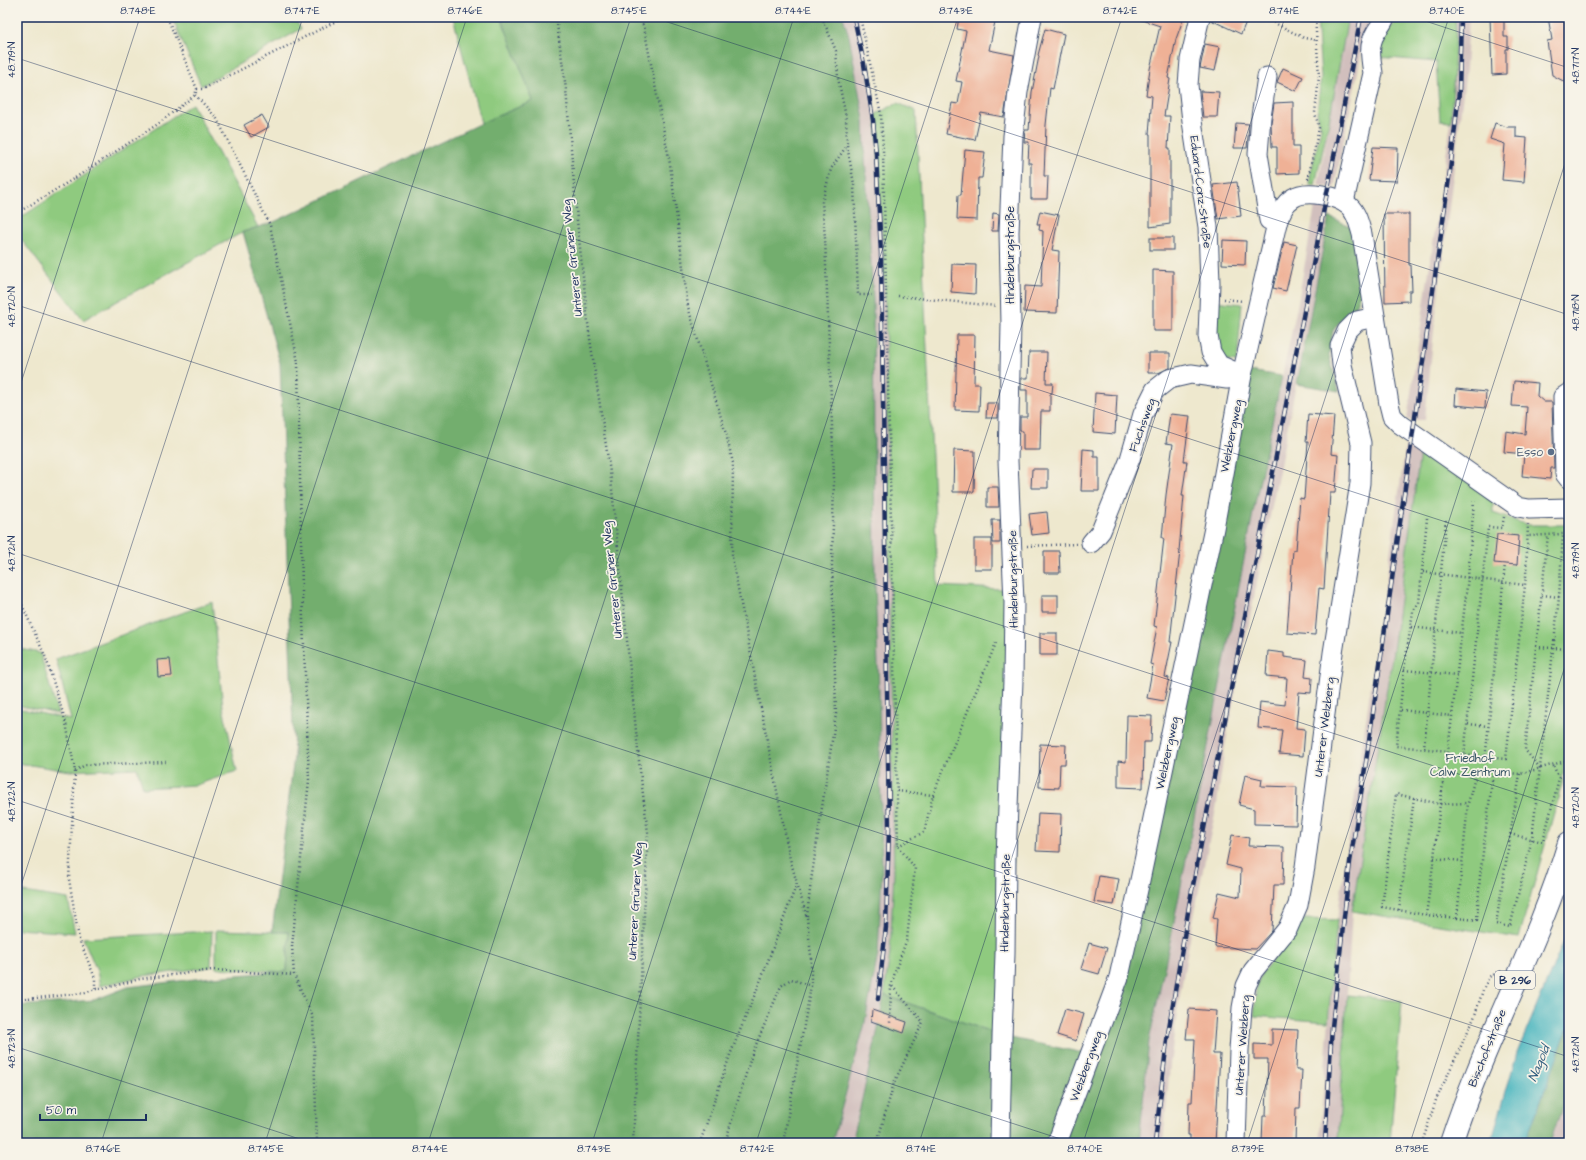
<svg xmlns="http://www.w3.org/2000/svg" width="1586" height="1160" font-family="'Architects Daughter',sans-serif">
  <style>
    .industrial { fill: #d1bfbd }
    .green { fill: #8fca7f; stroke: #557c6e }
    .forest { fill: #73ae6e; stroke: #476e66 }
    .water { fill: #45b4be; stroke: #30728e }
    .building { fill: #efb196 }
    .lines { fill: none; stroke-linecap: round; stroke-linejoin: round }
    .minor-casing { stroke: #3b4b6f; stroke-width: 21 }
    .major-casing { stroke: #3b4b6f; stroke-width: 24 }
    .path { stroke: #3b4b6f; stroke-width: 2.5; stroke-dasharray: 1 3; stroke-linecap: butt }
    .minor { stroke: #fff; stroke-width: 19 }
    .major { stroke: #fff; stroke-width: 22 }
    .rail-casing { stroke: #1b2f5e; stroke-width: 4.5 }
    .rail { stroke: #f7f3e8; stroke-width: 3; stroke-dasharray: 9; stroke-linecap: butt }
    .ticks { fill: none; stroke: #1b2f5e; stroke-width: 1; stroke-opacity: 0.45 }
    .service-dot { fill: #5c6f8a; stroke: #f7f3e8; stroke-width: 1.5 }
    .labels { text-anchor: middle; stroke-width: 3.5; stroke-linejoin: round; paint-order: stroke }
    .shield { fill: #f7f3e8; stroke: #5d6a87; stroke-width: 1 }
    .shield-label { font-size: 11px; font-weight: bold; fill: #1b2f5e }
    .street-label { font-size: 12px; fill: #1b2f5e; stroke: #f7f3e8 }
    .service-label { font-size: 12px; fill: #4e5e75; stroke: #f7f3e8; text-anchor: end }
    .park-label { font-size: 12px; fill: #385666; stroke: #f7f3e8 }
    .water-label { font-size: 13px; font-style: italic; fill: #28577b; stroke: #f7f3e8 }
    .neatline { fill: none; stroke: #1b2f5e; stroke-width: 1.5 }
    .ticks-label { font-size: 10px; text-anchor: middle; fill: #1b2f5e }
  </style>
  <rect width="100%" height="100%" fill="#f7f3e8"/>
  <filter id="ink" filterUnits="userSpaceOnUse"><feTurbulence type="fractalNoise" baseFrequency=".025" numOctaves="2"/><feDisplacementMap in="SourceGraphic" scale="8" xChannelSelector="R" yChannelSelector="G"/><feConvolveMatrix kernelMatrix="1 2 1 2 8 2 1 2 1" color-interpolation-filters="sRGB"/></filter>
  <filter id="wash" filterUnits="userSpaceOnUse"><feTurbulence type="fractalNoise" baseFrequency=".012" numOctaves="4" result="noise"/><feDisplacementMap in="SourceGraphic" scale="16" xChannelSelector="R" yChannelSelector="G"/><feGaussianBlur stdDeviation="0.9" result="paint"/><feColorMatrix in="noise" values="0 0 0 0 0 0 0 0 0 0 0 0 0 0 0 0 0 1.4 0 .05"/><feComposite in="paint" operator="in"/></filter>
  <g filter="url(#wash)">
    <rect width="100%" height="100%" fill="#eee8ce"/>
    <g class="industrial">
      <polygon points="843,17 858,17 876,114 885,301 894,872 890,953 878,1029 852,1143 832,1143 864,1027 878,955 882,872 880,726 875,586 873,300 865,156 864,120 849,36"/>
      <polygon points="1348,17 1369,17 1334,188 1318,185"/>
      <polygon points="1455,17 1469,17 1466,69 1434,330 1425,420 1407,420 1451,122 1456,31"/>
      <polygon points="1316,201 1331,204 1329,217 1236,688 1224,752 1217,804 1201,879 1188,949 1178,1006 1170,1064 1163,1143 1139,1143 1149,1041 1173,927 1254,508 1298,302"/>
      <polygon points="1406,443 1421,446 1394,644 1352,911 1338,1143 1319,1143 1337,920"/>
      <polygon points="1569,1085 1569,1143 1550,1143"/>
    </g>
    <g class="green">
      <polygon points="172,17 294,17 301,29 201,86"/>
      <polygon points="453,17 501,17 534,101 481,123"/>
      <polygon points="1317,17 1348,17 1329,122 1315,185 1310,185 1310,177 1321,128 1317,113 1321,77"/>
      <path d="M1400 17H1455L1456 31 1451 122 1440 121 1436 62 1377 57C1380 35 1378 30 1400 21Z"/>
      <polygon points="898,103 916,111 938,586 1022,590 1006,1037 884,995 890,953 894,872 885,301 876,114"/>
      <polygon points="192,104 258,227 243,232 83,320 17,234 17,220"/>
      <polygon points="1214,301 1242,304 1237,362 1226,361 1216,349"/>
      <polygon points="1421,446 1493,499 1493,513 1528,525 1569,525 1569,719 1562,784 1519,938 1352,911 1394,644"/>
      <polygon points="212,602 223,707 237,771 196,785 143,788 137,768 70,771 17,763 17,708 71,720 56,659"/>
      <polygon points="17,648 40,653 58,714 17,705"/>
      <polygon points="17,891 68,899 75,933 17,929"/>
      <polygon points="1304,919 1337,920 1328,1022 1254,1016 1256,991 1261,974"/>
      <polygon points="216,930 289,932 287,972 216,968"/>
      <polygon points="212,931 211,967 143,976 100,986 97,971 83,938"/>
      <polygon points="1347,995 1402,1001 1390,1143 1338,1143"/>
    </g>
    <g class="forest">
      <polygon points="501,17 843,17 849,36 864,120 865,156 873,300 875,586 879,692 882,872 878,954 864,1027 832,1143 17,1143 17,1006 94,1000 128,987 212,977 287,971 289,932 272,932 294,757 280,363 243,232 274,222 481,123 533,101"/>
      <polygon points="1329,217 1352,227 1362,289 1356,305 1346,313 1333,331 1329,355 1339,391 1297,384"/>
      <polygon points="1249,371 1282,376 1254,508 1173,927 1149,1041 1139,1143 852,1143 878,1029 884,995 1006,1037 1084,1053 1124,979"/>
      <polygon points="1569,1025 1569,1085 1550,1143 1525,1143"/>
    </g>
    <polygon class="water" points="1569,929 1569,1025 1525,1143 1491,1143 1517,1053"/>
    <g id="blocks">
      <g class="building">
        <polygon points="959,17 996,17 989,50 1014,55 1004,117 981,113 975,140 946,134 952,103 958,104 962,82 956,81 966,31 957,29"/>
        <polygon points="1140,17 1184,17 1176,39 1168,78 1170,79 1164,116 1170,116 1168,148 1170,148 1170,224 1150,227 1150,134 1149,134 1152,96 1146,95 1150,69 1160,26 1139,19"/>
        <polygon points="1211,17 1248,17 1241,34 1211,20"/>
        <polygon points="1490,17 1504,17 1504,37 1508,37 1508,49 1506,49 1506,74 1492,75"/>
        <polygon points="1548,17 1569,17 1569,84 1552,75 1547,41 1552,40"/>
        <polygon points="1045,29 1064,34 1053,89 1050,88 1046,125 1044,176 1048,176 1047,199 1031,199 1031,163 1028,163 1029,142 1024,142 1025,130 1029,130 1032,92 1039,56 1038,55"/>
        <polygon points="1205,44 1220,47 1215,71 1200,68"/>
        <polygon points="1283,68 1303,77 1296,91 1277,82"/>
        <polygon points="1200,91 1219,92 1217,117 1203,117"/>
        <polygon points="1293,102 1293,147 1299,147 1299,173 1277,174 1277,147 1272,147 1271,124 1274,103"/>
        <polygon points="262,115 269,127 251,137 244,125"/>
        <polygon points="1236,123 1249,124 1247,148 1234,148"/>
        <polygon points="1495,123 1507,127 1516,127 1516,137 1527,138 1524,182 1502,180 1505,144 1490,139"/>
        <polygon points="1373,147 1398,148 1397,181 1369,180"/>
        <polygon points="965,150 985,152 982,178 978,178 977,220 957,219 958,195 961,195"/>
        <polygon points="1237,182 1241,216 1218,219 1213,185"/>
        <polygon points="1040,211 1059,215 1052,250 1059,251 1057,313 1024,312 1025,286 1041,287 1043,231 1039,230 1040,224 1037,224"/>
        <polygon points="993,213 999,214 998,231 992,231"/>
        <polygon points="1384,214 1409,214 1409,265 1411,265 1412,291 1409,291 1409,301 1385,302"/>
        <rect x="1150" y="238" width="23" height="12"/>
        <polygon points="1223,240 1246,241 1245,265 1222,264"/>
        <polygon points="1284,242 1297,245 1286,291 1273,288"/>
        <polygon points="952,264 976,265 975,294 951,292"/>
        <polygon points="1153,270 1173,271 1173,331 1153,331"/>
        <polygon points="957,335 975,335 974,384 980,384 979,411 955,410"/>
        <polygon points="1029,352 1047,352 1046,383 1053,383 1052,393 1050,394 1050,411 1041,411 1040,450 1023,450 1023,431 1020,431 1020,417 1027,417 1027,390 1021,390 1021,378 1028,378"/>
        <polygon points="1148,353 1170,353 1170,368 1158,373 1148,373"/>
        <polygon points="1514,381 1538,383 1537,396 1544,402 1552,402 1554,468 1551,468 1550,479 1522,476 1524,454 1504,452 1506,431 1525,434 1527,407 1512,406"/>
        <polygon points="1456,389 1486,392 1485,408 1455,405"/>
        <polygon points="1095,393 1117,395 1115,434 1093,432"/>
        <polygon points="987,403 998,403 998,418 986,418"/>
        <polygon points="1170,414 1190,416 1184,461 1187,461 1182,496 1184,496 1179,551 1180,551 1170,642 1172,642 1165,677 1169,678 1164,701 1147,698 1153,665 1150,664 1157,627 1154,626 1164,538 1162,538 1166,495 1173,444 1166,443"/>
        <polygon points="1308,414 1334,416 1331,454 1338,455 1335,493 1330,493 1324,589 1319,588 1315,635 1287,633 1293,550 1296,550 1300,498 1304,499 1308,442 1306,442"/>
        <polygon points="1083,449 1094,450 1094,457 1099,457 1099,491 1081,491"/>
        <polygon points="954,450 975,451 974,492 953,492"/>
        <polygon points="1032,469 1048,469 1048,488 1031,488"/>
        <polygon points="987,487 998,487 999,507 987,507"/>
        <polygon points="1047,512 1049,533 1032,535 1029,514"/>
        <polygon points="992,520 1000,520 1000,543 993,543"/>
        <polygon points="1497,534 1519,536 1517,565 1494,563"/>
        <rect x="974" y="539" width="18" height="30"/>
        <polygon points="1044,551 1059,551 1060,573 1044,573"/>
        <rect x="1042" y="595" width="16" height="17"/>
        <rect x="1040" y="633" width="17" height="22"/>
        <polygon points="1268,651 1284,653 1284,657 1307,660 1305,677 1312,678 1311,693 1299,692 1296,728 1305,729 1303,756 1279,754 1282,730 1258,728 1260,702 1285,705 1287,678 1266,676"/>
        <polygon points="170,659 172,676 158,677 157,660"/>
        <polygon points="1127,715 1152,716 1151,742 1144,742 1143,788 1118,787 1118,761 1126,762"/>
        <polygon points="1040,744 1066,745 1065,764 1060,764 1059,788 1039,787"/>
        <polygon points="1245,775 1262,779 1261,786 1297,787 1296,825 1254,824 1254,809 1239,805"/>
        <polygon points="1038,813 1061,814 1060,852 1036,851"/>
        <polygon points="1232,835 1249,838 1248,846 1284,847 1283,885 1274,885 1272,931 1255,949 1215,947 1217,919 1213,918 1219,892 1240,897 1241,869 1226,865"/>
        <polygon points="1099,876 1119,879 1114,905 1094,902"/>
        <polygon points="1089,943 1107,948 1099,974 1081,969"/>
        <polygon points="1065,1009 1084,1014 1076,1041 1057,1035"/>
        <polygon points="1189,1009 1216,1011 1213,1054 1220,1054 1215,1143 1190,1143 1190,1135 1188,1135 1189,1102 1192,1102 1195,1039 1186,1039"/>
        <polygon points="872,1010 907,1022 904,1033 871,1021"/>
        <polygon points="1272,1029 1298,1030 1296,1070 1302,1070 1300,1108 1296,1108 1295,1143 1262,1143 1263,1116 1266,1116 1268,1059 1254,1059 1254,1044 1272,1045"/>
      </g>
    </g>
  </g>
  <g filter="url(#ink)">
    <use href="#blocks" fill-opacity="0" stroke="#3b4b6f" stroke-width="1"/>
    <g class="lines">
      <g class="minor-casing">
        <g id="minor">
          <polyline points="1200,17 1190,60 1188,85 1192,121 1208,227 1210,283 1208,336 1211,352 1219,365 1242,375"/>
          <polyline points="1267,77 1261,117 1258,154 1269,220 1277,223"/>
          <path d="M1344 202 1373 73C1371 60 1368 45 1375 34 1378 28 1383 24 1385 17"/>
          <polyline points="1569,393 1563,397 1565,474 1569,479"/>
          <polyline points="1091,543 1101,531 1130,459 1143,414 1155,390 1169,379 1191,374 1227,379 1239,376"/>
          <polyline points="1000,1143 1002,1037 1005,954 1006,857 1013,681 1014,602 1008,461 1011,324 1009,232 1013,136 1018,92 1032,17"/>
          <path d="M1057 1143 1119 977 1139 885 1214 528 1242 375 1277 223C1280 214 1284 203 1293 198 1306 189 1338 196 1349 206 1357 213 1359 224 1362 234L1389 404 1392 416 1400 424 1518 507 1529 509 1569 508"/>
          <polyline points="1236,1143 1239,1050 1242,1008 1246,986 1253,971 1288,928 1298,905 1305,867 1333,653 1360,483 1361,443 1342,365 1340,346 1347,331 1357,321 1375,317"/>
        </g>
      </g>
      <g class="major-casing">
        <path id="major" d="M1451 1143C1484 1041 1538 946 1569 843"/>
      </g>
      <g class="path">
        <polyline points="556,17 566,89 577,220 589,332 611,479 640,771 648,833 633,1143"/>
        <polyline points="639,17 644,27 670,164 688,307 726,434 733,463 732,557 790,859 807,918 811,956 811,986 783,1143"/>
        <polyline points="822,17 836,51 838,78 846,117 847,145 854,184 858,295 872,295"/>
        <polyline points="860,17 881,114 883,150 898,846 915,868 907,939 896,969 891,986 890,1023"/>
        <polyline points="1263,17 1304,38 1316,40"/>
        <polyline points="197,89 203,89 344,17"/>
        <polyline points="195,95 216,117 270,225 298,362 302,592 309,780 292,946 294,975 313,1017 317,1143"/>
        <polyline points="1308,179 1319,128 1315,113 1319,76 1315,17"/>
        <polyline points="17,213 75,178 158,124 195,95 197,89 167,17"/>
        <polyline points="898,296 996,306"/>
        <polyline points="1224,299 1243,301"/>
        <polyline points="1474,501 1468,577 1448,751 1440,804 1434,858 1426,915 1457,918 1468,803 1476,774 1484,771 1520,774 1569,760"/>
        <polyline points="1504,517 1502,528 1488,527 1464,755 1506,759 1526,576 1528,524"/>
        <polyline points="1427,518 1419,603 1413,611 1404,670 1396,746 1448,751"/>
        <polyline points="1027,546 1076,544"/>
        <polyline points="1423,572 1525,585"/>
        <polyline points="17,594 46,658 66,723 75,771 69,879 79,939 95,978 95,989"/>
        <polyline points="1542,595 1559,597"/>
        <polyline points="1411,627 1461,633"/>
        <polyline points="1536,647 1568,649"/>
        <polyline points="1404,670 1457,675"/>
        <polyline points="1401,710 1452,716"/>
        <polyline points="1468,724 1488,726"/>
        <polyline points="1424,748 1446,520"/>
        <polyline points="1540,768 1525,750 1548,535"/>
        <polyline points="75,771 85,765 166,762"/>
        <polyline points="1484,771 1505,564"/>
        <polyline points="1520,774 1496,924 1510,927 1532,839 1559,597 1563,534 1528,536"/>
        <polyline points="897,791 933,795 996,643"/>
        <polyline points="1510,834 1543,842 1559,778 1553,765"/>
        <polyline points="898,846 924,832 933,795"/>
        <polyline points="1434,858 1462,861"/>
        <polyline points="1399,910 1414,798"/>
        <polyline points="1426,915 1382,907 1396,794 1440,804 1468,803"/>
        <polyline points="807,916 811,881 836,714 832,566 834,479 825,238 822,202 831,169 847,145"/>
        <polyline points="1457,918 1477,920 1480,876 1493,773"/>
        <polyline points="17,1000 85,993 95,989 102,989 140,979 213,970 294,975"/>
        <polyline points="700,1143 730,1055 762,977 797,883"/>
        <polyline points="725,1143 752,1054 781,986 791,979 811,986"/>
        <polyline points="877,1143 894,1083 923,1022 892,986"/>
        <polyline points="1422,1143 1436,1100 1474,1018 1483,990 1489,977 1499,971 1501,972"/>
      </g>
      <use href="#minor" class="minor"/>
      <use href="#major" class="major"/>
      <g class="rail-casing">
        <g id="rail">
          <polyline points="854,17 864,64 873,120 876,154 881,253 889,829 886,927 878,999"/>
          <polyline points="1155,1143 1167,1040 1189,906 1361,17"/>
          <polyline points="1325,1143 1332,1027 1350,862 1366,762 1450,171 1459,92 1461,17"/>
        </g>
      </g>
      <use href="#rail" class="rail"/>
    </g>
  </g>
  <path class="ticks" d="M652 17 1569 315M1413 17 1569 68M17 58 1569 562M17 305 1569 810M17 395 140 17M17 553 1569 1057M17 800 1073 1143M17 898 303 17M17 1047 312 1143M101 1143 467 17M265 1143 631 17M428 1143 794 17M592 1143 958 17M756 1143 1122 17M919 1143 1285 17M1083 1143 1449 17M1247 1143 1569 151M1410 1143 1569 654"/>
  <circle class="service-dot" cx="1551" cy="452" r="4"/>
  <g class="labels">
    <rect class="shield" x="1495" y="971" width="40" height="18" rx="3"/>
    <g class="shield-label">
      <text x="1515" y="984">B 296</text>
    </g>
    <g class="street-label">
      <text transform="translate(1201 192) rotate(83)" y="4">Eduard-Conz-Straße</text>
      <text transform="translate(1010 255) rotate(-90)" y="4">Hindenburgstraße</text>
      <text transform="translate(572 258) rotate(-96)" y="4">Unterer Grüner Weg</text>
      <text transform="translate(1142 425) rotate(-70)" y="4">Fuchsweg</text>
      <text transform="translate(1231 436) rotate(-79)" y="4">Welzbergweg</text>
      <text transform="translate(1013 579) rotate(-91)" y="4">Hindenburgstraße</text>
      <text transform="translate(612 580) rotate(-96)" y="4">Unterer Grüner Weg</text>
      <text transform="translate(1324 727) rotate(-83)" y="4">Unterer Welzberg</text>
      <text transform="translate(1167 753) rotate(-78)" y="4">Welzbergweg</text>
      <text transform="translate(635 901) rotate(-87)" y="4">Unterer Grüner Weg</text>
      <text transform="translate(1005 903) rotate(-89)" y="4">Hindenburgstraße</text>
      <text transform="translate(1242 1045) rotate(-86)" y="4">Unterer Welzberg</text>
      <text transform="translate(1487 1048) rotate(-68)" y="4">Bischofstraße</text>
      <text transform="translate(1086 1066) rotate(-70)" y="4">Welzbergweg</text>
    </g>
    <g class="service-label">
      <text x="1543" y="456">Esso</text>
    </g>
    <g class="park-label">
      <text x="1470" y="762">Friedhof<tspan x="1470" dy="14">Calw Zentrum</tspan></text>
    </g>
    <g class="water-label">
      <text transform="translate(1538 1063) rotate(-68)" y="5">Nagold</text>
    </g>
  </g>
  <rect width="1586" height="1160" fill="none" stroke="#f7f3e8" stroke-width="44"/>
  <path d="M40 1114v6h106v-6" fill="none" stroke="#1b2f5e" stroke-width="2"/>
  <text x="46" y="1114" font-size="12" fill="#1b2f5e" stroke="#f7f3e8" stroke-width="3" paint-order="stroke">50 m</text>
  <rect x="22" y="22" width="1542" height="1116" class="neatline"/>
  <g class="ticks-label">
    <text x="138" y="14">8.748°E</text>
    <text x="302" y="14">8.747°E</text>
    <text x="465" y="14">8.746°E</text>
    <text x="629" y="14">8.745°E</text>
    <text x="793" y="14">8.744°E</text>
    <text x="956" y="14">8.743°E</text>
    <text x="1120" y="14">8.742°E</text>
    <text x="1284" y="14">8.741°E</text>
    <text x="1447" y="14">8.740°E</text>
    <text transform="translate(11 60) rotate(-90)" y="4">48.719°N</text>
    <text transform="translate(1575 66) rotate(-90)" y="4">48.717°N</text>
    <text transform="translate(11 307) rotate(-90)" y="4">48.720°N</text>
    <text transform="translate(1575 313) rotate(-90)" y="4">48.718°N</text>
    <text transform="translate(11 554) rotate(-90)" y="4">48.721°N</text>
    <text transform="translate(1575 561) rotate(-90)" y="4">48.719°N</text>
    <text transform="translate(11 802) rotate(-90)" y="4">48.722°N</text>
    <text transform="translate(1575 808) rotate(-90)" y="4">48.720°N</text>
    <text transform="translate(11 1049) rotate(-90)" y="4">48.723°N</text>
    <text transform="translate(1575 1055) rotate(-90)" y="4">48.721°N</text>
    <text x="103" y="1152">8.746°E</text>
    <text x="266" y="1152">8.745°E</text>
    <text x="430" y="1152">8.744°E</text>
    <text x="594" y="1152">8.743°E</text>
    <text x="757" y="1152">8.742°E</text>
    <text x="921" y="1152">8.741°E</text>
    <text x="1085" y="1152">8.740°E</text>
    <text x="1248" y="1152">8.739°E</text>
    <text x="1412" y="1152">8.738°E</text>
  </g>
</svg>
